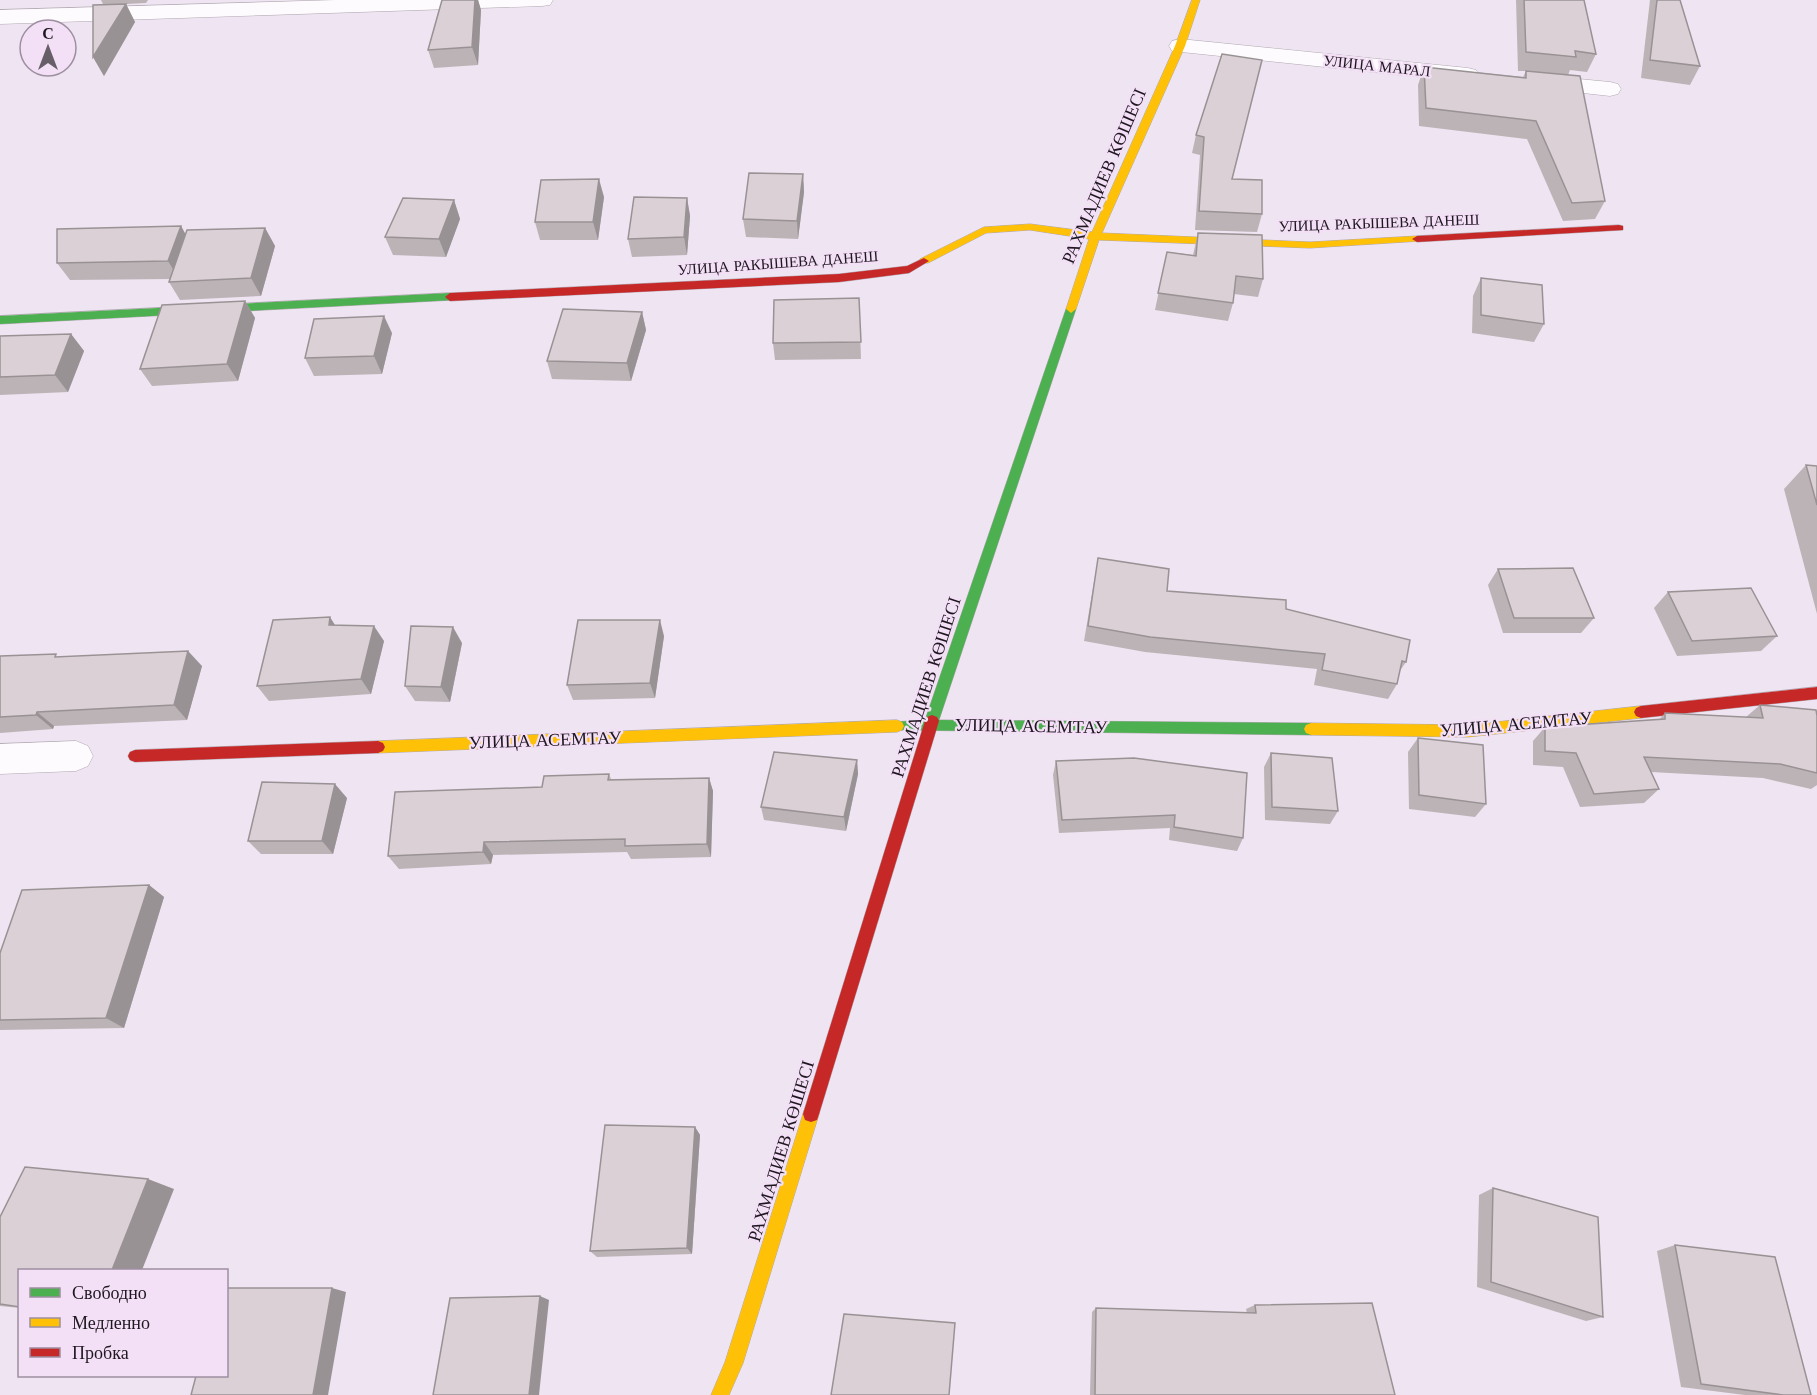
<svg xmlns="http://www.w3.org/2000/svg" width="1817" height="1395" font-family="'Libre Baskerville',serif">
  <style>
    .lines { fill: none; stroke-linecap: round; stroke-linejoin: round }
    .street-casing { stroke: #b0a8b1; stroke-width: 1 }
    .fast-casing { stroke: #b0a8b1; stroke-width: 1 }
    .slow-casing { stroke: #b0a8b1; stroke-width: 1 }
    .jam-casing { stroke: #b0a8b1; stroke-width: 1 }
    .street { fill: #fdfbfd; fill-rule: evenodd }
    .fast { fill: #4caf50; fill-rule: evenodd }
    .slow { fill: #ffc107; fill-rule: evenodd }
    .jam { fill: #c62828; fill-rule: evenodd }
    .wall { fill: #bcb3b7 }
    .shaded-wall { fill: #999295 }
    .building { fill: #dbd0d5; stroke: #999295; stroke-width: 1.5 }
    .labels { text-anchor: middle; stroke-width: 4.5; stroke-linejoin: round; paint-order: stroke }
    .far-street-label { font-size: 15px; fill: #1e171f; stroke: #f3dff6 }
    .street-label { font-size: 18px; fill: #1e171f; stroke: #f3dff6 }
  </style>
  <rect width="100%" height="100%" fill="#efe4f1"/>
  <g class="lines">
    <g class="street-casing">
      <g id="street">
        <polygon points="336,0 553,0 550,5 542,6 0,24 0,10"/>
        <polygon points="1180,39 1468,68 1476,70 1479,75 1476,80 1468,82 1172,51 1169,46 1172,41"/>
        <polygon points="1537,75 1610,82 1618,84 1621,89 1618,94 1610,96 1529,87 1526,82 1529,77"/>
        <polygon points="76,741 88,746 93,756 88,766 76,771 0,774 0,744"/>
      </g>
    </g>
    <g class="fast-casing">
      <g id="fast">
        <polygon points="450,293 455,297 454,300 0,324 0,316"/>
        <polygon points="1071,305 1076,309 939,720 1311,723 1316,725 1318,729 1316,733 1311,735 892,730 890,726 892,722 925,720 1066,309"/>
      </g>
    </g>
    <g class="slow-casing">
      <g id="slow">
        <polygon points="1192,0 1200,0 1185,46 1102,233 1310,242 1417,236 1421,237 1421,241 1310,248 1099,240 1076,309 1071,313 1066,309 1089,239 1030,230 986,233 928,263 920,263 920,259 984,227 1030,224 1092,232 1175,46"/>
        <polygon points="1641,706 1646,708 1648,712 1646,716 1641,718 1468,737 1311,735 1306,733 1304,729 1306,725 1311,723 1468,725"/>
        <polygon points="897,720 902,722 904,726 902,730 897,732 378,753 373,751 371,747 373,743 378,741"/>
        <polygon points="811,1106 817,1108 819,1114 743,1363 729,1395 711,1395 725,1362 803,1114 805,1108"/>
      </g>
    </g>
    <g class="jam-casing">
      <g id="jam">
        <polygon points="1619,225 1623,226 1623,230 1417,242 1412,239 1417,236"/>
        <polygon points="924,258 929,261 909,273 839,282 450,301 445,297 450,293 839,274 907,266"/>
        <polygon points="1817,687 1817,699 1641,718 1636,716 1634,712 1636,708 1641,706"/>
        <polygon points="932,715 937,717 939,721 819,1114 817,1120 811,1122 805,1120 803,1114 925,721 927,717"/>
        <polygon points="378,741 383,743 385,747 383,751 378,753 135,762 130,760 128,756 130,752 135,750"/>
      </g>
    </g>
    <use href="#street" class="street"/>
    <use href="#fast" class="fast"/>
    <use href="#slow" class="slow"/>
    <use href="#jam" class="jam"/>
  </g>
  <g class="wall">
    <polygon points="101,0 148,0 146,3 126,4 135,22 104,76 93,57 103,4"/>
    <polygon points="442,0 478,0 481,10 478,65 434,68 428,50"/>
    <polygon points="1516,0 1584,0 1596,54 1587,72 1570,70 1568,75 1605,201 1595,219 1563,221 1527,139 1419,126 1418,85 1424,67 1523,77 1526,71 1518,71"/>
    <polygon points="1650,0 1680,0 1700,66 1690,85 1641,78"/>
    <polygon points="1222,54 1232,179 1262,214 1257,232 1195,230 1200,155 1192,153 1196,135"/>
    <polygon points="803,174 804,192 798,239 746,237 743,219"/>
    <polygon points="604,197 598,240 540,240 535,222"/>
    <polygon points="687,198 690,216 687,255 632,257 628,239"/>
    <polygon points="454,200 460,219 446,257 393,255 385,237"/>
    <polygon points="181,226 185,234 265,228 275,246 261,296 180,300 169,282 170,279 70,280 57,263"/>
    <polygon points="1198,233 1263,279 1258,297 1234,294 1233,303 1228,321 1155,310 1167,252 1193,255"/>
    <polygon points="1481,278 1544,324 1534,342 1472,333 1473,296"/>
    <polygon points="859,298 861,359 775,360 773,343"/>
    <polygon points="245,301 255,318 238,381 152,386 140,369"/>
    <polygon points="642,312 646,330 631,381 552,379 547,361"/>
    <polygon points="392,333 382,374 314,376 305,358"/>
    <polygon points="71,334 84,351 68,392 0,395 0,336"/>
    <polygon points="1806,465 1817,466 1817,614 1784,489"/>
    <polygon points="1098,558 1167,591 1286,609 1406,662 1399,672 1397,684 1388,699 1314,685 1317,669 1145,652 1084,641"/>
    <polygon points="1498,569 1594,618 1581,633 1503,633 1488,585"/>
    <polygon points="1668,592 1777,636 1761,651 1677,656 1654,608"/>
    <polygon points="335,625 384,641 371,694 269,701 257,686"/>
    <polygon points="664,636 655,698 573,700 567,685"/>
    <polygon points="462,643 450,702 415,701 405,686"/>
    <polygon points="0,656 58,657 202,666 187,720 54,726 53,729 0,733"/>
    <polygon points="1760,705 1817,716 1817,785 1811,789 1763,778 1651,772 1659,789 1644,803 1580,807 1563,767 1533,765 1533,741 1545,727 1659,720 1665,713 1746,717"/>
    <polygon points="1418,738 1486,804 1475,817 1409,809 1408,752"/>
    <polygon points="1271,753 1338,811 1330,824 1265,820 1264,767"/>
    <polygon points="857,760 858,774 846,831 764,820 761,807"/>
    <polygon points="1056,761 1243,838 1237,851 1169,840 1170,828 1059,833 1053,775"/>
    <polygon points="609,774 611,779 709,778 713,791 711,857 631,859 627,852 493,855 491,864 399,869 388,856 542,787"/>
    <polygon points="347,798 333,854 261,854 248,841"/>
    <polygon points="149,885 164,897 124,1028 0,1030 0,953"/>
    <polygon points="695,1127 700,1135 692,1254 597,1257 590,1251"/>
    <polygon points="1493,1188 1603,1317 1586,1321 1477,1287 1479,1195"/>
    <polygon points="174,1189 20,1270 20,1308 0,1306 0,1217"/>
    <polygon points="1675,1245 1811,1395 1745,1395 1681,1387 1657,1251"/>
    <polygon points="1255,1305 1395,1395 1090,1395 1092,1312 1096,1308 1247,1313 1246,1309"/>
  </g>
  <g class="shaded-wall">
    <polygon points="475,0 478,0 481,10 478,65 472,47"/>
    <polygon points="126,4 135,22 104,76 93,57"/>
    <polygon points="803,174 804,192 798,239 797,221"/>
    <polygon points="599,179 604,197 598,240 593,222"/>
    <polygon points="687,198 690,216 687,255 684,237"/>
    <polygon points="454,200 460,219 446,257 439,239"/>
    <polygon points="181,226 191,244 179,279 168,261"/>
    <polygon points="265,228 275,246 261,296 251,278"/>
    <polygon points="245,301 255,318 238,381 227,364"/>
    <polygon points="642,312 646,330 631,381 627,363"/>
    <polygon points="384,316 392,333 382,374 374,356"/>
    <polygon points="71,334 84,351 68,392 55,375"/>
    <polygon points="330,617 340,633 329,625"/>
    <polygon points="660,620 664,636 655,698 650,683"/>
    <polygon points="374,626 384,641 371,694 361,679"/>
    <polygon points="453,627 462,643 450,702 441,687"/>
    <polygon points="188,651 202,666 187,720 174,705"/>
    <polygon points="37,712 54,726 53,729 36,715"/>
    <polygon points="857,760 858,774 846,831 844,817"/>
    <polygon points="709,778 713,791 711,857 707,844"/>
    <polygon points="335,784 347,798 333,854 322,841"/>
    <polygon points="484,842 493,855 491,864 483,852"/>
    <polygon points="149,885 164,897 124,1028 106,1018"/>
    <polygon points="695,1127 700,1135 692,1254 687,1248"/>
    <polygon points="148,1179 174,1189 142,1270 112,1270"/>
    <polygon points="332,1288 346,1292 328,1395 313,1395"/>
    <polygon points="540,1296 549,1300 539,1395 529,1395"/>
  </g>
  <g class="building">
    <polygon points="442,0 475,0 472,47 428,50"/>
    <polygon points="1524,0 1584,0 1596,54 1575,51 1576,57 1526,52"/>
    <polygon points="1657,0 1680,0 1700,66 1650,60"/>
    <polygon points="126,4 93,57 93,5"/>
    <polygon points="1222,54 1262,60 1232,179 1262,180 1262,214 1199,211 1204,137 1196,135"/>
    <polygon points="1424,67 1526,78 1526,71 1580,76 1605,201 1572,203 1536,121 1426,108"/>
    <polygon points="749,173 803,174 797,221 743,219"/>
    <polygon points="599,179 593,222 535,222 541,180"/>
    <polygon points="634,197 687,198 684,237 628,239"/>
    <polygon points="403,198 454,200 439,239 385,237"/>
    <polygon points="181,226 168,261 57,263 57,229"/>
    <polygon points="265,228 251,278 169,282 187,230"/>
    <polygon points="1198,233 1262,235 1263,279 1236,276 1233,303 1158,293 1167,252 1196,256"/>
    <polygon points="1481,278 1542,285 1544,324 1481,315"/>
    <polygon points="859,298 861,342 773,343 774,300"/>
    <polygon points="245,301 227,364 140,369 162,305"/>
    <polygon points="563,309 642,312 627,363 547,361"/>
    <polygon points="384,316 374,356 305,358 314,319"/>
    <polygon points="71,334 55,375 0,377 0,336"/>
    <polygon points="1806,465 1817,466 1817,505"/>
    <polygon points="1098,558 1169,569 1167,591 1286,600 1286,609 1410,640 1406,662 1402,661 1397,684 1322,670 1325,654 1150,637 1088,626"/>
    <polygon points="1573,568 1594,618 1514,618 1498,569"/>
    <polygon points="1751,588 1777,636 1692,641 1668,592"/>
    <polygon points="330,617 329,625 374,626 361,679 257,686 273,620"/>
    <polygon points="578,620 660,620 650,683 567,685"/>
    <polygon points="411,626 453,627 441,687 405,686"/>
    <polygon points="188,651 174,705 37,712 36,715 0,717 0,656 56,654 55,657"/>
    <polygon points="1760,705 1816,710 1817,716 1817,773 1780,764 1644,757 1659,789 1594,794 1576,753 1545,751 1545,727 1665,719 1665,713 1763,718"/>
    <polygon points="1418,738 1483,745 1486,804 1419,795"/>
    <polygon points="774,752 857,760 844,817 761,807"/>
    <polygon points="1271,753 1332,758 1338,811 1272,807"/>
    <polygon points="1134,758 1247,773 1243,838 1174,827 1175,815 1062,820 1056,761"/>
    <polygon points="609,774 608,780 709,778 707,844 625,846 625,839 484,842 483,852 388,856 395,792 542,787 544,776"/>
    <polygon points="262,782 335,784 322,841 248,841"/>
    <polygon points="149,885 106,1018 0,1020 0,953 22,890"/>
    <polygon points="605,1125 695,1127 687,1248 590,1251"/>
    <polygon points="25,1167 148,1179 112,1270 20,1270 20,1307 0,1304 0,1217"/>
    <polygon points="1493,1188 1598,1217 1603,1317 1491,1282"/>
    <polygon points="1675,1245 1775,1257 1811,1395 1783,1395 1701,1384"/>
    <polygon points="226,1288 332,1288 313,1395 191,1395 196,1376 226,1376"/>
    <polygon points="540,1296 529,1395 433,1395 450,1298"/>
    <polygon points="1372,1303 1395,1395 1095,1395 1096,1308 1256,1313 1255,1305"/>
    <polygon points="844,1314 955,1323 949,1395 831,1395"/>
  </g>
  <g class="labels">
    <g class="far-street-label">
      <text transform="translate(1377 66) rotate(6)" y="5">УЛИЦА МАРАЛ</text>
      <text transform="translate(1379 223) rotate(-2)" y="5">УЛИЦА РАКЫШЕВА ДАНЕШ</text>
      <text transform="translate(778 263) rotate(-4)" y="5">УЛИЦА РАКЫШЕВА ДАНЕШ</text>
    </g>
    <g class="street-label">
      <text transform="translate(1104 176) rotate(-67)" y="6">РАХМАДИЕВ КӨШЕСІ</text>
      <text transform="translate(926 687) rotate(-72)" y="6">РАХМАДИЕВ КӨШЕСІ</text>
      <text transform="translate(1516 724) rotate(-5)" y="6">УЛИЦА АСЕМТАУ</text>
      <text transform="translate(1031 726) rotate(1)" y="6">УЛИЦА АСЕМТАУ</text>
      <text transform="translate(545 740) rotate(-2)" y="6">УЛИЦА АСЕМТАУ</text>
      <text transform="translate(781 1151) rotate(-73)" y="6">РАХМАДИЕВ КӨШЕСІ</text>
    </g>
  </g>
  <rect x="18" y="1269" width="210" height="108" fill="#f3dff6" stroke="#9e8fa0" stroke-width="1.5"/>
  <rect x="30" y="1288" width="30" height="9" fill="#4caf50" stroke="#9e8fa0" stroke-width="1.5"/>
  <text x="72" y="1299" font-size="18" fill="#1e171f">Свободно</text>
  <rect x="30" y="1318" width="30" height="9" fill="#ffc107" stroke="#9e8fa0" stroke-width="1.5"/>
  <text x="72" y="1329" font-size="18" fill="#1e171f">Медленно</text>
  <rect x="30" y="1348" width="30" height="9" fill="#c62828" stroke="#9e8fa0" stroke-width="1.5"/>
  <text x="72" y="1359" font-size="18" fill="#1e171f">Пробка</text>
  <g transform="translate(48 48)"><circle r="28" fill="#f3dff6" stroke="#9e8fa0" stroke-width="1.5"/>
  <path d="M0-4.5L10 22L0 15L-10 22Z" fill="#675f68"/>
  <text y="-9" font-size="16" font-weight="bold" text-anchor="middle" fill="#1e171f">С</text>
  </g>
</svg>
